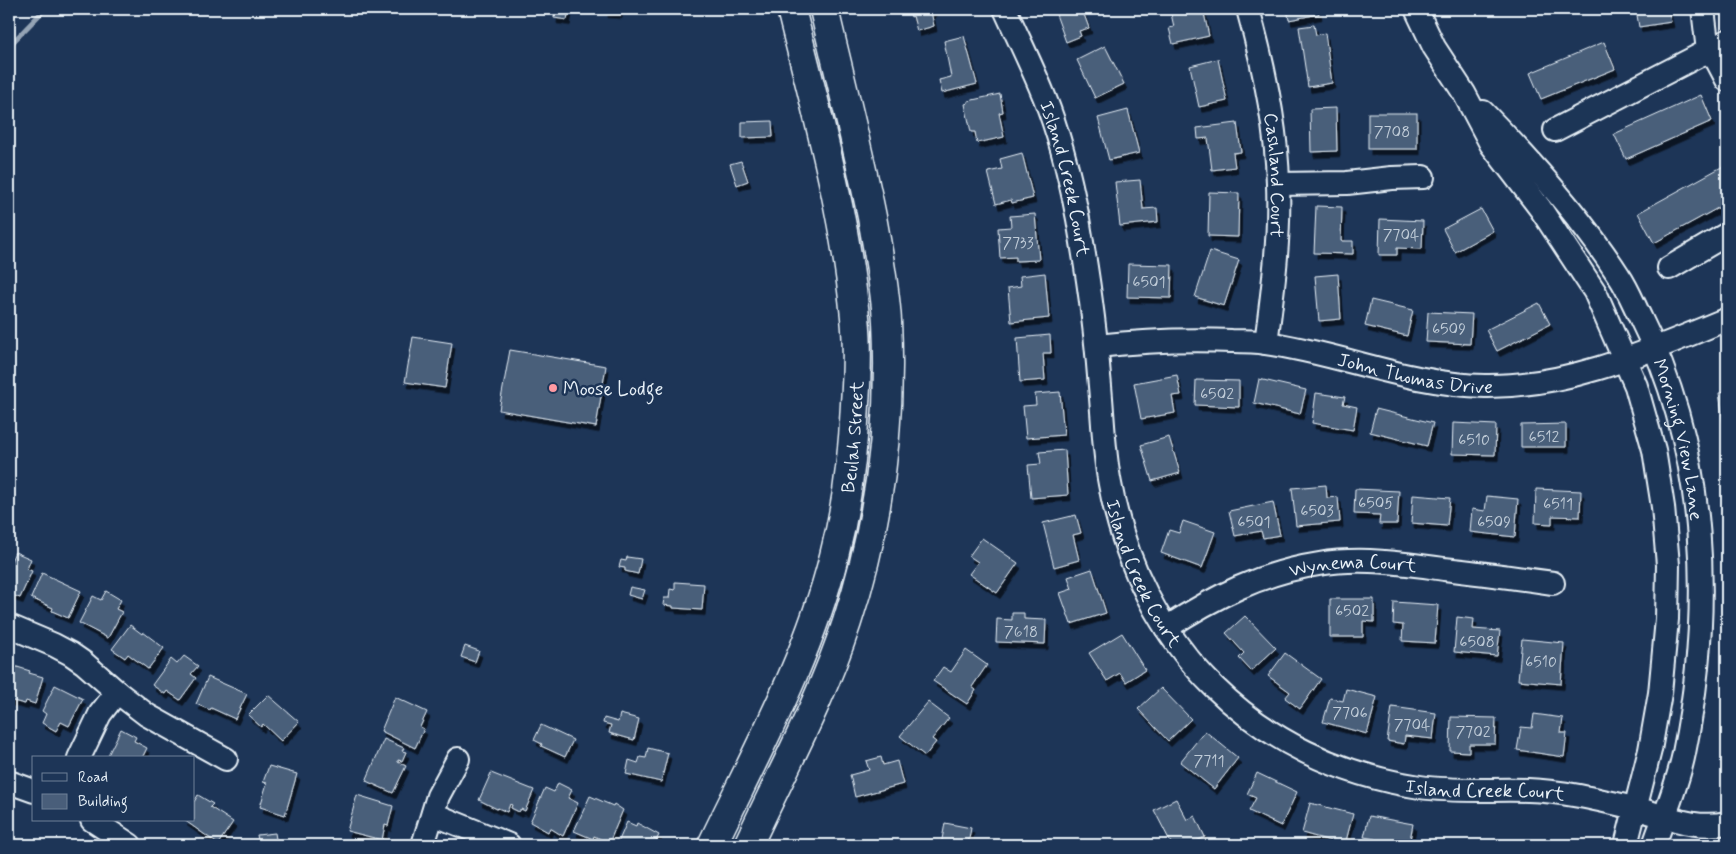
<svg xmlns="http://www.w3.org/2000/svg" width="1736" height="854" font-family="Mynerve,sans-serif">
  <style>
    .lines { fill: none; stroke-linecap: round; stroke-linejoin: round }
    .stream { stroke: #95a4b5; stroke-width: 5 }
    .building { fill: #495e7a; stroke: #e8f1f8; filter: url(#shadow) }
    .minor-casing { stroke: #e8f1f8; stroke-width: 26 }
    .major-casing { stroke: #e8f1f8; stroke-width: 31 }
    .minor { stroke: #1d3557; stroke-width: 22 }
    .major { stroke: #1d3557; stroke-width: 28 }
    .poi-dot { fill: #ff9aa2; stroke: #1d3557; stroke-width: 2 }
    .labels { text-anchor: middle; stroke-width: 5; stroke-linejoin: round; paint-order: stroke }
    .number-label { font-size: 16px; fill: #c0ccd8 }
    .street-label { font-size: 19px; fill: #e8f1f8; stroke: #1d3557 }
    .poi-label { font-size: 19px; fill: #e8f1f8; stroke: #1d3557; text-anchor: start }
  </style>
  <defs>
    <filter id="shadow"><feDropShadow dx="3" dy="5.5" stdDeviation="0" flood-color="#0009"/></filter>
  </defs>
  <rect width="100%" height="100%" fill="#1d3557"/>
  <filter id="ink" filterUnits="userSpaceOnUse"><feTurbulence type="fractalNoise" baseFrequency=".02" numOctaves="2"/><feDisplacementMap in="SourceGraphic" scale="10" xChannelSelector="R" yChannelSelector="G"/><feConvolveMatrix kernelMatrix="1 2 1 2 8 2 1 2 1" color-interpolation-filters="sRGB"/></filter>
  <g filter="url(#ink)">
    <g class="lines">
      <polyline class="stream" points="9,46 45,9"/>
    </g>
    <g class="building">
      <polygon points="555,9 569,9 567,20 554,18"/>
      <polygon points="605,9 619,9 619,13 605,12"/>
      <polygon points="909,9 934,9 934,11 931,11 934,26 917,31 913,16 911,17"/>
      <polygon points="1054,9 1082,9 1089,28 1079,31 1081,36 1066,42"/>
      <polygon points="1170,9 1203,9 1209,36 1173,44 1169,28 1174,27"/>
      <polygon points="1287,9 1318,9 1319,14 1289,20"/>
      <polygon points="1636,9 1668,9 1671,22 1639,27"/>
      <polygon points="1314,25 1316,35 1325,33 1332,83 1308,87 1299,27"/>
      <polygon points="964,36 977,84 942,93 939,80 951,77 944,41"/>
      <polygon points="1604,42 1615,69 1541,99 1530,73"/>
      <polygon points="1105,46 1124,84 1095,98 1077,60"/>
      <polygon points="1218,59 1227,101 1199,107 1190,66"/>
      <polygon points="1000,94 1003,112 999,113 1004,137 977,143 975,132 971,132 965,104 968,103 968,101"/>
      <polygon points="1701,95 1712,121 1626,159 1614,134"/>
      <polygon points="1336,108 1337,151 1311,152 1310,109"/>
      <polygon points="1128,110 1139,153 1109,160 1098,118"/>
      <rect x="1368" y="113" width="49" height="36"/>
      <polygon points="772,121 773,137 742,138 742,122"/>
      <polygon points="1237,123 1241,152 1233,153 1235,167 1212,170 1208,138 1198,139 1197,128"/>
      <polygon points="1022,153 1033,198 1012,203 1011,200 996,204 988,172 1002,169 1000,159"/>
      <polygon points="741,161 748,181 737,185 730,164"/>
      <polygon points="1727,164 1727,203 1654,243 1638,213"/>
      <polygon points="1140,180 1143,209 1157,208 1158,222 1120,226 1115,182"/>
      <polygon points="1209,192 1239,193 1238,237 1208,236"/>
      <polygon points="1316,206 1342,207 1341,241 1353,241 1353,254 1314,253"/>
      <polygon points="1481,209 1493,231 1455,252 1443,229"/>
      <polygon points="1035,214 1039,260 1016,261 1016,257 1000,258 998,228 1011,227 1010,216"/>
      <polygon points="1380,219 1423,221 1422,249 1397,248 1397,255 1379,255"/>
      <polygon points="1210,251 1239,260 1224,306 1195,297"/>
      <polygon points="1128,264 1172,265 1171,298 1127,297"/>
      <polygon points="1045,273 1049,318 1011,322 1008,288 1021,286 1020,276"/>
      <polygon points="1338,274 1341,319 1319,321 1315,276"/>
      <polygon points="1371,300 1413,310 1407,336 1365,326"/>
      <polygon points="1539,303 1550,324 1497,351 1486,330"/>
      <polygon points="1428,312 1472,314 1470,344 1426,342"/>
      <polygon points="1050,335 1051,353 1043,353 1045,380 1020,382 1017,338"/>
      <polygon points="413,337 452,343 445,388 405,382"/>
      <polygon points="510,350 606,366 596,427 499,410"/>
      <polygon points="1177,375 1181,395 1172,396 1175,413 1141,419 1134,383"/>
      <polygon points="1259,379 1306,390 1300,414 1254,403"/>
      <polygon points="1196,380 1239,381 1239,407 1195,405"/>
      <polygon points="1060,392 1064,435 1026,438 1023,406 1036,405 1035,394"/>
      <polygon points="1727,392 1727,447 1719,393"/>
      <polygon points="1316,393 1345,397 1343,404 1357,407 1353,430 1312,423"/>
      <polygon points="1376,409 1433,423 1427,446 1370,432"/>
      <polygon points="1453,423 1496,425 1495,455 1452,454"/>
      <polygon points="1566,424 1566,447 1521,447 1521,425"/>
      <polygon points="1169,437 1180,473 1152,481 1141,445"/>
      <polygon points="1065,450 1068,495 1031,498 1028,465 1041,464 1039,452"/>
      <polygon points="1326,485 1327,498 1338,497 1340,522 1296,526 1292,488"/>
      <polygon points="1355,489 1399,491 1397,524 1379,524 1380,515 1354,514"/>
      <polygon points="1536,489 1581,491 1580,517 1552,516 1552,524 1535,523"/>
      <polygon points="1413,495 1450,498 1447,526 1411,523"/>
      <polygon points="1487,496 1518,499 1515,537 1470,532 1472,509 1485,511"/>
      <polygon points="1273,502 1280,535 1263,538 1261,531 1235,536 1229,511"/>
      <polygon points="1076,515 1081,533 1073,535 1079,560 1054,567 1043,523"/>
      <polygon points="1183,521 1215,532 1202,568 1161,553 1169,530 1179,533"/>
      <polygon points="982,538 1018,563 997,593 969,574 978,562 969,556"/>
      <polygon points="15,552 31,559 27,569 32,571 20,598 9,594 9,560 11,561"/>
      <polygon points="627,557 641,559 638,574 625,571 625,568 619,567 621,560 626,561"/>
      <polygon points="1092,569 1106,613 1071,624 1060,593 1072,589 1068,577"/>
      <polygon points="42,573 81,591 68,618 52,611 53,608 31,598"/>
      <polygon points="675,582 704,584 702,610 673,608 673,606 663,605 664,598 669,598 670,589 675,590"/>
      <polygon points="630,587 645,590 642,599 628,595"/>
      <polygon points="106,591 121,600 116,609 122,612 108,638 79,623 93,596 101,600"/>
      <polygon points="1330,599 1374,599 1374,622 1363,621 1363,637 1330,637"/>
      <polygon points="1394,602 1438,605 1435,643 1402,641 1403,625 1393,624"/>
      <polygon points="1012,613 1024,613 1024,619 1046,620 1045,644 996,642 997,619 1012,620"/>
      <polygon points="1245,616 1276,648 1251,671 1239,658 1244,653 1226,633"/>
      <polygon points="1457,617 1474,619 1473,629 1500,631 1497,656 1454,652"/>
      <polygon points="130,625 142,634 143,632 164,648 148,669 128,654 125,658 112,649"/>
      <polygon points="1122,633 1145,670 1126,682 1120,673 1107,681 1089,653"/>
      <polygon points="1522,639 1564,643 1561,684 1518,680"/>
      <polygon points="465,646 479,651 475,662 461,657"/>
      <polygon points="966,650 987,665 972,687 976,690 967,704 933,681 943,667 951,672"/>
      <polygon points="1285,653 1321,679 1300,709 1285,698 1290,692 1268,676"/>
      <polygon points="184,656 198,666 191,674 196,678 180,700 167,691 165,694 152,685 171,659 177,664"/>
      <polygon points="11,665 30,671 29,673 43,677 35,704 26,701 25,704 9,700 9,672"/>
      <polygon points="208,677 247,694 235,719 211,708 210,710 196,704"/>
      <polygon points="55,685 83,699 69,726 61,722 56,731 42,723 46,714 42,711"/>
      <polygon points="1161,688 1191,719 1168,741 1138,709"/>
      <polygon points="1346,689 1377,697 1367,734 1323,722 1330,698 1343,701"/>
      <polygon points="268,695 299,722 281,741 263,724 261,727 248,715"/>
      <polygon points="395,697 427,712 420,727 424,729 415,748 381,731"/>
      <polygon points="928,702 949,718 932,739 936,742 925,756 900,736"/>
      <polygon points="1392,707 1436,713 1433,739 1405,736 1404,744 1387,741"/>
      <polygon points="620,714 639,719 634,740 609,733 611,725 603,723 604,718 618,722"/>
      <polygon points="1534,714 1563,718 1561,733 1567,733 1564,757 1517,750 1521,727 1532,728"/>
      <polygon points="1451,717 1496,718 1495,744 1469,744 1469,752 1450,751"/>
      <polygon points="541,725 573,740 565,757 541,746 542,744 534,740"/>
      <polygon points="121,729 136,737 134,741 147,748 142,758 107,757"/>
      <polygon points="1205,731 1238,758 1214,789 1180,762"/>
      <polygon points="384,739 404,748 402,751 406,752 402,761 398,760 398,762 406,766 393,793 366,781"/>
      <polygon points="648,748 668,753 661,782 626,774 629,760 638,763 640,757 646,758"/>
      <polygon points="881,757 883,765 897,761 903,784 855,797 850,775 869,770 866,761"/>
      <polygon points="269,766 297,774 285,815 260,807 267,783 263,782"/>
      <polygon points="491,773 534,790 525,811 521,809 519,812 511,808 512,805 510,804 507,812 498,808 497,809 479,800"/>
      <polygon points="1257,773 1297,792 1281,826 1249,811 1256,798 1247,794"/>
      <polygon points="558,783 572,790 568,798 578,803 563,836 550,828 548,832 530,822 545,788 554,792"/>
      <polygon points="198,795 213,804 210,807 233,822 218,844 184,820 194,820 194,802"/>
      <polygon points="357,795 393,806 388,826 385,825 382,840 347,831"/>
      <polygon points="590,796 613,806 614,804 623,810 609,843 594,836 593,839 574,831"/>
      <polygon points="1176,799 1187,820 1195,816 1205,837 1187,845 1172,845 1154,810"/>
      <polygon points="1310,803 1353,814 1345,845 1302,833"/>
      <polygon points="1369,816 1413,824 1409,845 1374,845 1375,839 1364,837"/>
      <polygon points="627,822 636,826 637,823 659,835 654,845 617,845"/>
      <polygon points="945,823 971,828 968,845 941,845"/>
      <polygon points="275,833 277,845 244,845 243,842 258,840 257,835"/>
    </g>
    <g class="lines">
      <g class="minor-casing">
        <g id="minor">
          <path id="s1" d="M1005 9C1018 38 1032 66 1044 96 1060 135 1070 177 1078 219 1087 270 1095 324 1099 376 1103 412 1103 449 1110 484 1140 647 1255 762 1420 787 1455 792 1492 789 1528 790 1563 791 1600 800 1634 808 1667 816 1693 830 1727 823"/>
          <path id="s2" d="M1248 9C1263 63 1277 127 1278 184 1280 237 1273 290 1266 343"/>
          <polyline points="1416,9 1434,47 1464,93 1491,144 1540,208 1595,292 1636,386 1654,450 1663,507 1668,565 1667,619 1660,693 1650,750 1626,845"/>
          <polyline points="1703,9 1708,51 1717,61 1727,80"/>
          <path id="s3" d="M1483 112C1532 162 1581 217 1619 276 1628 289 1634 305 1641 319 1708 453 1713 609 1684 753 1678 784 1664 816 1654 845"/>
          <polyline points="1555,130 1727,41"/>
          <polyline points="1278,184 1347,183 1392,178 1423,177"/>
          <polyline points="1669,268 1727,234"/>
          <path id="s4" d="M1097 346C1142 341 1187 339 1232 341 1244 341 1255 341 1266 343 1340 353 1410 385 1485 386 1571 387 1649 351 1727 319"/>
          <polyline points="9,626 54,645 71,654 84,663 117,692 147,715 226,759"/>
          <path id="s5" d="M1166 628C1214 597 1261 573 1319 564 1360 557 1402 563 1444 569 1480 573 1517 578 1553 583"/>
          <polyline points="79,758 100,714 117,692"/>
          <polyline points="9,782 34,791"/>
          <polyline points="433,814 509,845"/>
          <polyline points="92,820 130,845"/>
          <polyline points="423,845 438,796 458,759"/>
        </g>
      </g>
      <g class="major-casing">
        <g id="major">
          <path id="s6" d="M712 845C757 751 809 657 834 556 847 506 853 454 855 404 857 375 858 345 855 317 845 212 816 110 791 9"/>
          <path d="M748 845C782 772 822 699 847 622 879 525 892 423 887 321 885 286 878 251 872 217 858 147 840 78 824 9"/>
        </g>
      </g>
      <use href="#minor" class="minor"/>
      <use href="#major" class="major"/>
    </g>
  </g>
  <circle class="poi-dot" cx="553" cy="388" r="5"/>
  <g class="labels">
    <g class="number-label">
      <text x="1392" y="137">7708</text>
      <text x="1401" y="240">7704</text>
      <text x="1018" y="248">7733</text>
      <text x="1149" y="287">6501</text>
      <text x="1449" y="334">6509</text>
      <text x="1217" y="399">6502</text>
      <text x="1544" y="442">6512</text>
      <text x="1474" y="445">6510</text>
      <text x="1376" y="508">6505</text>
      <text x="1558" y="509">6511</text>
      <text x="1317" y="516">6503</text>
      <text x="1254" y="527">6501</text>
      <text x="1494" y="527">6509</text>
      <text x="1352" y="616">6502</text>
      <text x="1021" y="637">7618</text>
      <text x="1477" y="647">6508</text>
      <text x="1541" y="667">6510</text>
      <text x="1350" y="718">7706</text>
      <text x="1412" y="730">7704</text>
      <text x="1473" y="737">7702</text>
      <text x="1209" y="766">7711</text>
    </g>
    <g class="street-label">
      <text dy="7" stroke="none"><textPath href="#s2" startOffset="169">Cashland Court</textPath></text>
      <text dy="7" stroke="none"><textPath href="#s1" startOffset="181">Island Creek Court</textPath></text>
      <text dy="7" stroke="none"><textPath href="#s4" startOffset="322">John Thomas Drive</textPath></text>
      <text dy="7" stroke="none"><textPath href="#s6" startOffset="435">Beulah Street</textPath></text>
      <text dy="7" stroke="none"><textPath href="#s3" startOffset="389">Morning View Lane</textPath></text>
      <text dy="7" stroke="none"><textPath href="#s5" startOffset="201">Wynema Court</textPath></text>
      <text dy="7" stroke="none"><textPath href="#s1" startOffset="586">Island Creek Court</textPath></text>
      <text dy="7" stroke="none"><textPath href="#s1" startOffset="1020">Island Creek Court</textPath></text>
    </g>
    <g class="poi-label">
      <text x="563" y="395">Moose Lodge</text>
    </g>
  </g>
  <rect width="1736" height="854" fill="none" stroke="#1d3557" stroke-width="30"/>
  <rect x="15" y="15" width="1706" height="824" fill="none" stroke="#e8f1f8" stroke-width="2" filter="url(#ink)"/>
  <rect x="32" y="756" width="162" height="65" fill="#1d3557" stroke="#6e8097"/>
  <rect x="42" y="773" width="25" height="8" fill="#1d3557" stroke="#6e8097"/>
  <text x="78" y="782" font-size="15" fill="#e8f1f8">Road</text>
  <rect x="42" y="794" width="25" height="15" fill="#495e7a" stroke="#6e8097"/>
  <text x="78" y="806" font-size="15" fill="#e8f1f8">Building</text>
</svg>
